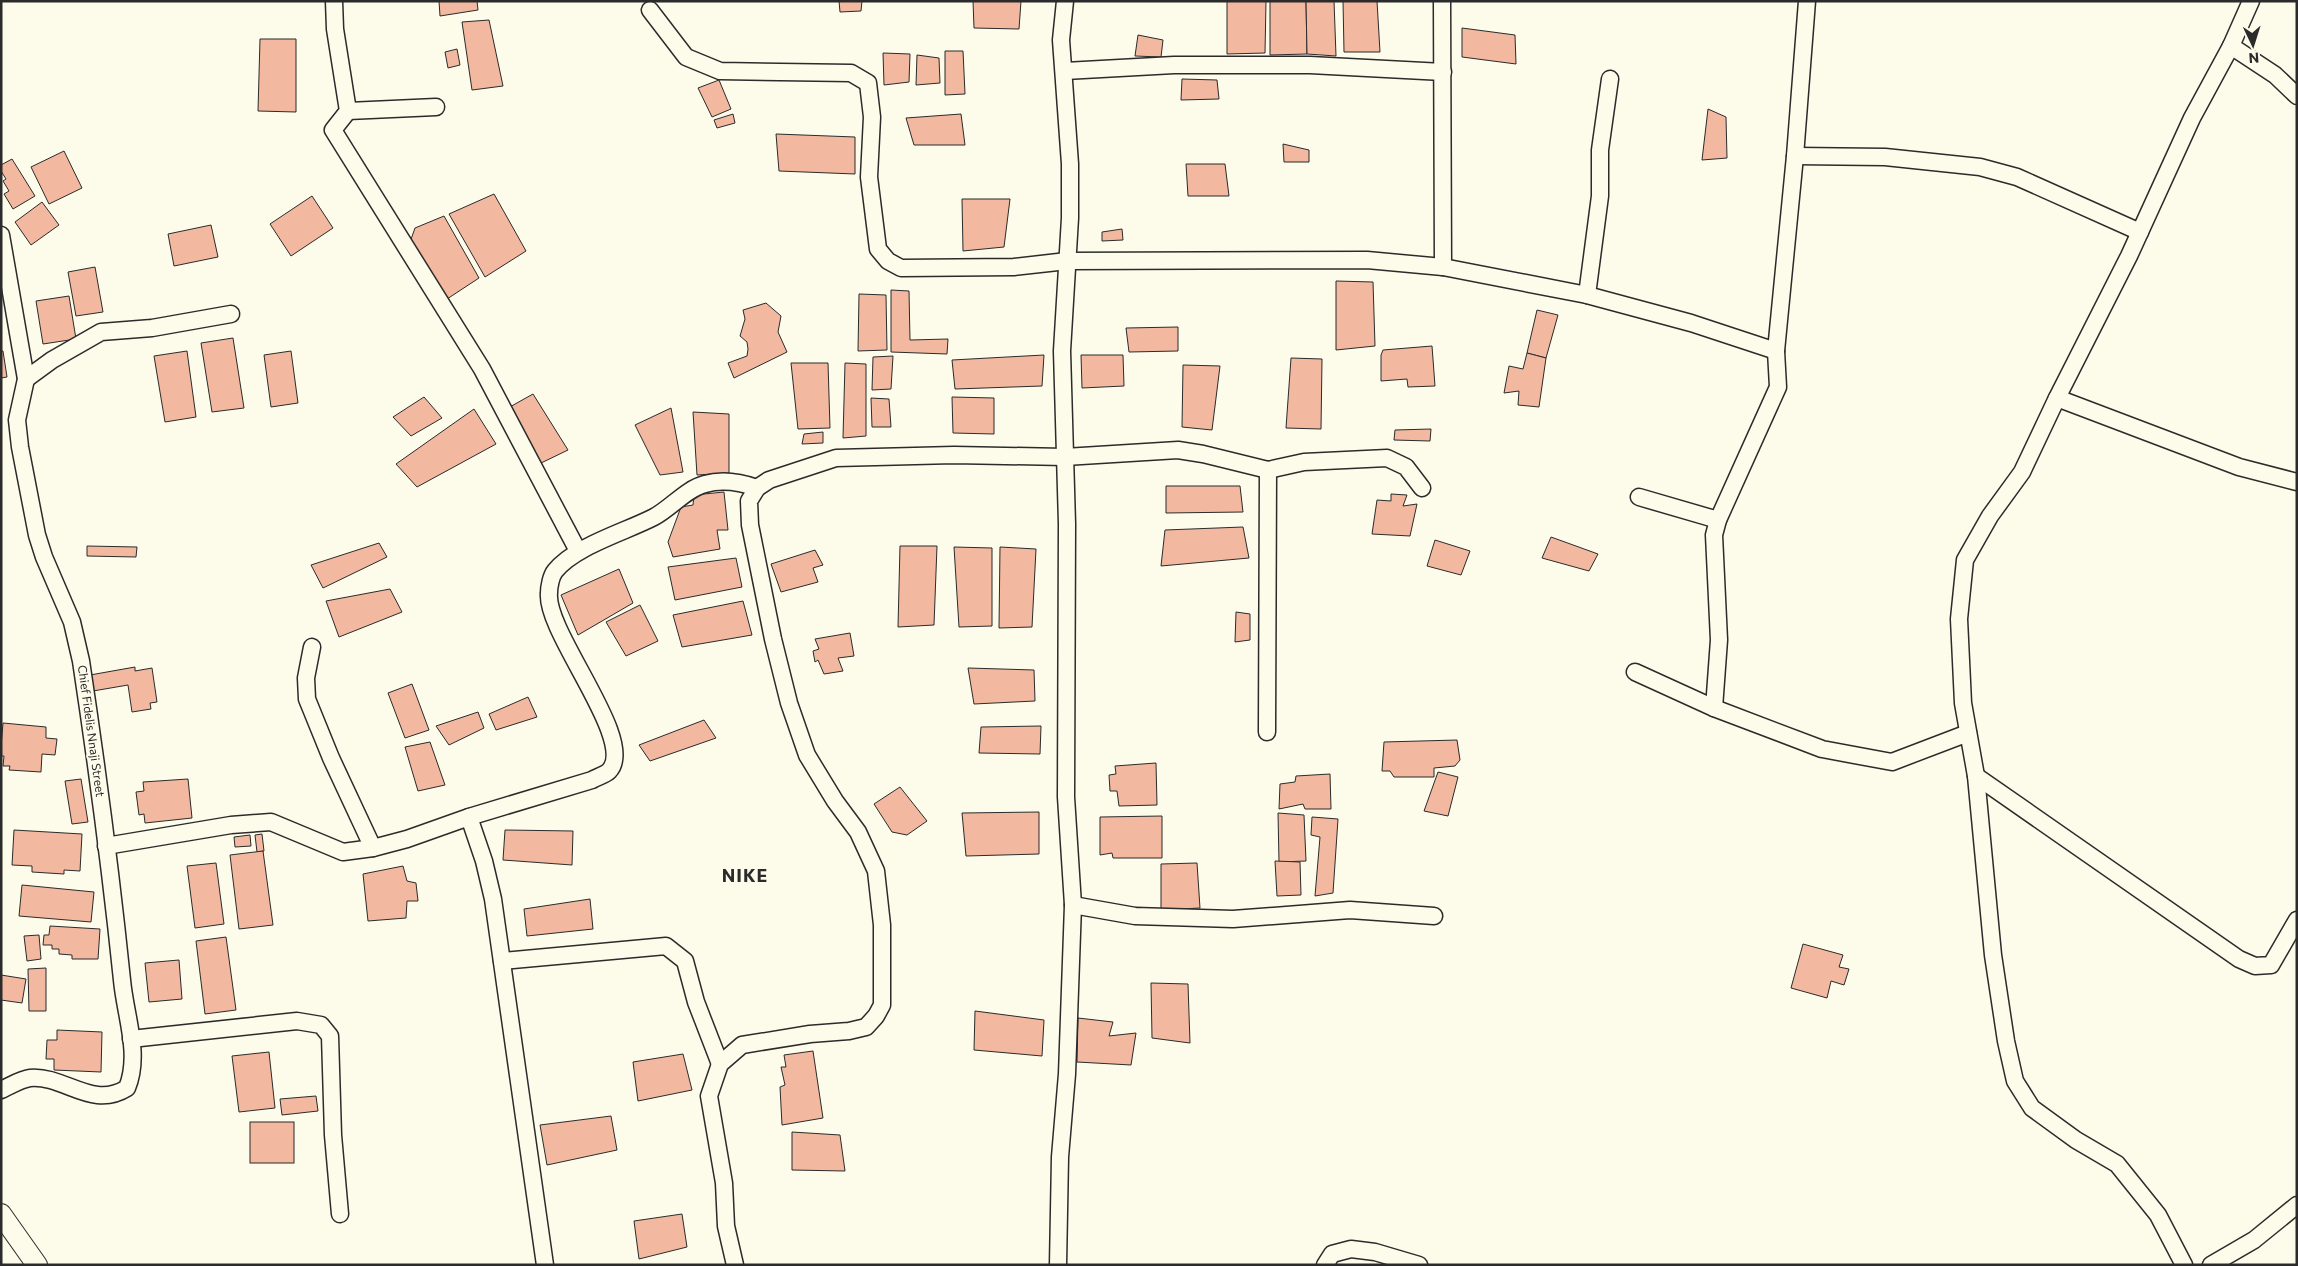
<svg xmlns="http://www.w3.org/2000/svg" width="2298" height="1266" font-family="Commissioner,sans-serif">
  <style>
    .building { fill: #f2b8a0; stroke: #2b2b2b }
    .lines { fill: none; stroke-linecap: round; stroke-linejoin: round }
    .minor-casing { stroke: #2b2b2b; stroke-width: 19 }
    .tertiary-casing { stroke: #2b2b2b; stroke-width: 22 }
    .minor { stroke: #fdfbea; stroke-width: 16 }
    .tertiary { stroke: #fdfbea; stroke-width: 20 }
    .labels { text-anchor: middle; stroke-width: 4; stroke-linejoin: round; paint-order: stroke }
    .street-label { font-size: 12px; fill: #2b2b2b; stroke: #fdfbea }
    .district-label { font-size: 18px; font-weight: bold; letter-spacing: 1px; fill: #2b2b2b; stroke: #fdfbea }
  </style>
  <rect width="100%" height="100%" fill="#fdfbea"/>
  <g class="building">
    <polygon points="439,1 477,1 478,10 440,16"/>
    <polygon points="839,1 862,1 861,11 840,12"/>
    <polygon points="973,1 1021,1 1019,29 974,28"/>
    <polygon points="1227,1 1266,1 1265,53 1227,54"/>
    <polygon points="1270,1 1306,1 1307,54 1270,55"/>
    <polygon points="1306,1 1334,1 1336,56 1307,54"/>
    <polygon points="1343,1 1377,1 1380,52 1344,52"/>
    <polygon points="489,20 503,86 472,90 462,22"/>
    <polygon points="1462,28 1515,35 1516,64 1462,57"/>
    <polygon points="1138,35 1163,40 1161,57 1135,56"/>
    <polygon points="260,39 296,39 296,112 258,111"/>
    <polygon points="457,49 460,65 448,68 445,52"/>
    <polygon points="945,51 963,51 965,94 945,95"/>
    <polygon points="883,53 910,54 909,82 884,85"/>
    <polygon points="917,55 939,58 940,83 916,85"/>
    <polygon points="1182,79 1217,80 1219,99 1181,100"/>
    <polygon points="719,80 731,109 712,117 698,88"/>
    <polygon points="1708,109 1726,117 1727,158 1702,160"/>
    <polygon points="733,114 735,123 717,128 714,120"/>
    <polygon points="961,114 965,145 914,145 906,118"/>
    <polygon points="776,134 855,137 855,174 779,171"/>
    <polygon points="1283,144 1309,150 1309,162 1284,162"/>
    <polygon points="64,151 82,188 49,204 31,167"/>
    <polygon points="12,159 35,196 13,209 4,194 9,191 3,181 6,179 1,171 1,165"/>
    <polygon points="1186,164 1225,164 1229,196 1188,196"/>
    <polygon points="494,194 526,251 485,277 449,214"/>
    <polygon points="312,196 333,228 291,256 270,224"/>
    <polygon points="962,199 1010,199 1004,247 963,251"/>
    <polygon points="42,202 59,225 31,245 15,222"/>
    <polygon points="444,216 479,278 447,299 410,242 415,228"/>
    <polygon points="211,225 218,257 174,266 168,234"/>
    <polygon points="1122,229 1123,240 1102,241 1102,232"/>
    <polygon points="95,267 103,312 76,316 68,272"/>
    <polygon points="1336,281 1373,282 1375,346 1336,350"/>
    <polygon points="891,290 909,291 910,340 948,339 947,354 891,352"/>
    <polygon points="859,294 886,295 887,350 858,351"/>
    <polygon points="69,296 76,339 43,344 36,301"/>
    <polygon points="766,303 781,316 778,332 787,352 734,378 728,363 747,356 748,349 747,342 740,336 745,319 743,310"/>
    <polygon points="1537,310 1558,315 1546,358 1527,353"/>
    <polygon points="1178,327 1178,351 1129,352 1126,328"/>
    <polygon points="233,338 244,408 212,412 201,343"/>
    <polygon points="1432,346 1435,386 1408,387 1407,379 1381,381 1381,355 1383,350"/>
    <polygon points="1,351 3,351 7,377 1,378"/>
    <polygon points="187,351 196,417 165,422 154,356"/>
    <polygon points="291,351 298,403 271,407 264,355"/>
    <polygon points="1527,353 1546,358 1539,407 1518,405 1519,391 1504,393 1509,366 1523,369"/>
    <polygon points="1044,355 1042,386 955,389 952,360"/>
    <polygon points="1081,355 1123,355 1124,386 1082,388"/>
    <polygon points="893,356 891,389 872,390 873,357"/>
    <polygon points="1291,358 1322,359 1321,429 1286,428"/>
    <polygon points="791,363 828,363 830,428 798,429"/>
    <polygon points="845,363 866,364 866,436 843,438"/>
    <polygon points="1183,365 1220,366 1212,430 1182,427"/>
    <polygon points="533,394 568,450 539,464 508,408"/>
    <polygon points="424,397 442,418 411,436 393,417"/>
    <polygon points="952,397 994,398 994,434 953,433"/>
    <polygon points="871,398 889,399 891,427 872,427"/>
    <polygon points="671,408 683,472 660,475 635,425"/>
    <polygon points="474,409 496,444 417,487 396,464"/>
    <polygon points="693,412 729,414 729,473 697,475"/>
    <polygon points="1431,429 1430,441 1394,440 1395,430"/>
    <polygon points="823,432 823,443 802,444 804,434"/>
    <polygon points="1166,486 1240,486 1243,512 1166,513"/>
    <polygon points="724,492 728,530 717,530 720,549 673,557 668,542 681,507 693,505 694,495"/>
    <polygon points="1391,494 1407,495 1403,506 1417,504 1410,536 1372,534 1377,500 1391,501"/>
    <polygon points="1243,527 1249,558 1161,566 1165,530"/>
    <polygon points="1551,537 1598,554 1589,571 1542,558"/>
    <polygon points="1435,540 1470,551 1461,575 1427,566"/>
    <polygon points="379,543 387,557 323,588 311,565"/>
    <polygon points="87,546 137,547 136,557 87,556"/>
    <polygon points="900,546 937,546 934,625 898,627"/>
    <polygon points="954,547 992,548 992,626 959,627"/>
    <polygon points="1000,547 1036,549 1032,627 999,628"/>
    <polygon points="815,550 823,565 813,568 818,582 781,592 771,564"/>
    <polygon points="736,558 742,587 675,600 668,567"/>
    <polygon points="619,569 633,603 578,635 561,595"/>
    <polygon points="390,589 402,612 339,637 326,601"/>
    <polygon points="743,601 752,635 682,647 673,615"/>
    <polygon points="640,605 658,641 626,656 606,622"/>
    <polygon points="1236,612 1250,614 1250,640 1235,642"/>
    <polygon points="850,633 854,656 838,658 843,671 824,674 818,660 815,662 813,651 819,649 815,639"/>
    <polygon points="135,667 135,671 152,668 157,702 150,703 151,709 132,712 128,685 93,691 90,675"/>
    <polygon points="968,668 1034,670 1035,701 974,704"/>
    <polygon points="412,684 429,730 405,738 388,693"/>
    <polygon points="528,697 537,717 496,730 489,714"/>
    <polygon points="478,712 484,728 449,745 436,726"/>
    <polygon points="704,720 716,738 650,761 639,745"/>
    <polygon points="3,723 46,727 46,738 57,739 55,755 42,754 41,772 9,770 10,766 3,766 4,756 1,756 1,747"/>
    <polygon points="1041,726 1040,754 979,753 981,727"/>
    <polygon points="1457,740 1460,760 1455,766 1434,768 1434,777 1394,777 1390,771 1382,771 1384,742"/>
    <polygon points="430,742 445,785 418,791 405,747"/>
    <polygon points="1156,763 1157,805 1119,806 1117,791 1110,791 1109,775 1116,774 1115,766"/>
    <polygon points="1438,772 1458,777 1448,816 1424,811"/>
    <polygon points="1330,774 1331,809 1305,809 1303,804 1279,809 1280,784 1295,782 1296,776"/>
    <polygon points="81,779 88,822 72,824 65,781"/>
    <polygon points="188,779 192,818 145,823 144,814 139,815 136,792 144,791 143,782"/>
    <polygon points="900,787 927,821 907,835 892,832 874,804"/>
    <polygon points="1039,812 1039,854 966,856 962,813"/>
    <polygon points="1278,813 1304,815 1306,861 1279,862"/>
    <polygon points="1162,816 1162,858 1113,858 1112,853 1100,855 1100,817"/>
    <polygon points="1312,817 1338,819 1333,893 1315,896 1320,837 1311,835"/>
    <polygon points="14,830 82,834 80,871 64,870 64,874 32,872 32,866 12,865"/>
    <polygon points="505,830 573,831 572,865 503,860"/>
    <polygon points="262,834 264,851 257,852 255,835"/>
    <polygon points="250,835 251,846 235,847 234,837"/>
    <polygon points="263,851 273,925 239,929 230,855"/>
    <polygon points="1275,861 1300,862 1301,895 1277,896"/>
    <polygon points="216,863 224,924 195,928 187,866"/>
    <polygon points="1197,863 1200,908 1161,910 1161,864"/>
    <polygon points="403,866 407,881 416,883 418,901 407,901 406,918 368,921 363,874"/>
    <polygon points="22,885 94,892 91,922 19,916"/>
    <polygon points="590,899 593,929 527,936 524,909"/>
    <polygon points="50,926 100,929 98,959 72,959 72,955 59,954 59,949 52,949 52,945 43,945 44,935 49,935"/>
    <polygon points="39,935 41,959 27,961 24,936"/>
    <polygon points="226,937 236,1010 205,1014 196,941"/>
    <polygon points="1803,944 1843,955 1839,967 1849,969 1844,985 1831,981 1827,998 1791,988"/>
    <polygon points="179,960 182,999 149,1002 145,963"/>
    <polygon points="46,968 46,1011 29,1011 28,969"/>
    <polygon points="1,975 26,979 22,1003 1,1000"/>
    <polygon points="1151,983 1188,984 1190,1043 1152,1038"/>
    <polygon points="975,1011 1044,1020 1042,1056 974,1050"/>
    <polygon points="1078,1018 1113,1022 1109,1036 1136,1033 1131,1065 1077,1062"/>
    <polygon points="57,1030 102,1032 101,1072 54,1070 54,1059 46,1059 47,1040 57,1040"/>
    <polygon points="813,1051 823,1118 782,1125 780,1087 785,1085 781,1067 786,1067 784,1055"/>
    <polygon points="269,1052 275,1108 239,1112 232,1056"/>
    <polygon points="683,1054 692,1090 638,1101 633,1062"/>
    <polygon points="316,1096 318,1111 282,1115 280,1099"/>
    <polygon points="611,1116 617,1150 547,1165 540,1125"/>
    <rect x="250" y="1122" width="44" height="41"/>
    <polygon points="792,1132 840,1135 845,1171 792,1170"/>
    <polygon points="682,1214 687,1247 639,1259 634,1221"/>
  </g>
  <g class="lines">
    <g class="minor-casing">
      <g id="minor">
        <polyline points="334,1 335,29 348,111 333,130 482,369 578,551"/>
        <polyline points="1442,1 1443,267"/>
        <polyline points="650,10 686,57 720,71 851,73 868,83 872,117 869,177 878,249 888,261 901,268 1014,267 1067,261 1367,260 1443,267 1587,295 1691,323 1776,351"/>
        <polyline points="2231,46 2275,75 2297,96"/>
        <polyline points="1065,71 1174,65 1310,65 1443,72"/>
        <polyline points="348,111 436,107"/>
        <polyline points="1795,156 1885,157 1980,167 2017,177 2140,232"/>
        <path d="M1 235 26 379 17 420 20 447 37 535 44 557 72 622 81 661C97 767 111 873 122 980 125 1015 141 1054 127 1088 92 1110 65 1075 30 1078 21 1079 10 1086 1 1090"/>
        <polyline points="1587,295 1600,196 1600,150 1610,79"/>
        <polyline points="26,379 52,360 101,332 152,328 231,314"/>
        <polyline points="2057,398 2239,467 2297,482"/>
        <polyline points="1639,497 1718,520"/>
        <polyline points="312,647 306,678 307,699 331,758 373,848"/>
        <polyline points="1635,672 1714,708 1822,749 1892,762 1968,733"/>
        <polyline points="1714,708 1719,640 1714,535 1718,520 1778,387 1776,351 1795,156 1807,1"/>
        <polyline points="1267,732 1268,470"/>
        <polyline points="1976,776 2239,959 2255,966 2271,965 2297,920"/>
        <polyline points="469,817 484,861 493,899 545,1265"/>
        <path d="M106 846 231 825 271 822 343 852 373 848 407 839 469 817 592 780C597 777 605 775 609 771 638 741 545 633 549 593 549 587 551 576 555 571 575 546 625 532 654 517 671 508 686 489 705 484 723 479 740 482 757 488"/>
        <polyline points="1073,905 1135,916 1233,919 1350,910 1434,916"/>
        <polyline points="502,961 666,946 685,961 696,1002 720,1064"/>
        <polyline points="131,1039 297,1021 321,1025 330,1036 333,1135 340,1214"/>
        <polyline points="735,1265 726,1226 724,1183 709,1096 720,1064 742,1045 810,1034 849,1031 866,1027 876,1016 882,1005 882,925 876,871 858,832 835,801 807,755 789,703 773,639 750,525 749,501 757,488 769,480 836,458 954,455 1065,457 1178,450 1203,454 1268,470 1304,462 1387,458 1406,467 1422,488"/>
        <polyline points="1058,1265 1060,1157 1067,1074 1073,905 1066,797 1067,524 1062,351 1070,218 1070,164 1061,40 1065,1"/>
        <polyline points="1325,1265 1332,1254 1351,1249 1375,1252 1419,1265"/>
        <polyline points="2184,1265 2158,1215 2117,1164 2076,1140 2032,1108 2015,1081 2006,1041 1993,955 1976,776 1963,703 1959,619 1965,560 1990,516 2022,472 2057,398 2129,256 2192,118 2231,46 2251,1"/>
        <polyline points="2211,1265 2254,1240 2297,1205"/>
      </g>
    </g>
    <g class="tertiary-casing">
      <polyline id="tertiary" points="1,1214 37,1265"/>
    </g>
    <use href="#minor" class="minor"/>
    <use href="#tertiary" class="tertiary"/>
  </g>
  <g class="labels">
    <g class="street-label">
      <text transform="translate(91 731) rotate(82)" y="4">Chief Fidelis Nnaji Street</text>
    </g>
    <g class="district-label">
      <text x="745" y="882">NIKE</text>
    </g>
  </g>
  <rect width="2298" height="1266" fill="none" stroke="#2b2b2b" stroke-width="5"/>
  <g transform="translate(2253 45) rotate(176)" stroke="#fdfbea" stroke-width="4" paint-order="stroke">
  <path d="M0-4L9 19L0 12L-9 19Z" fill="#2b2b2b"/>
  <text y="-8" font-size="14" font-weight="bold" text-anchor="middle" fill="#2b2b2b">N</text>
  </g>
</svg>
